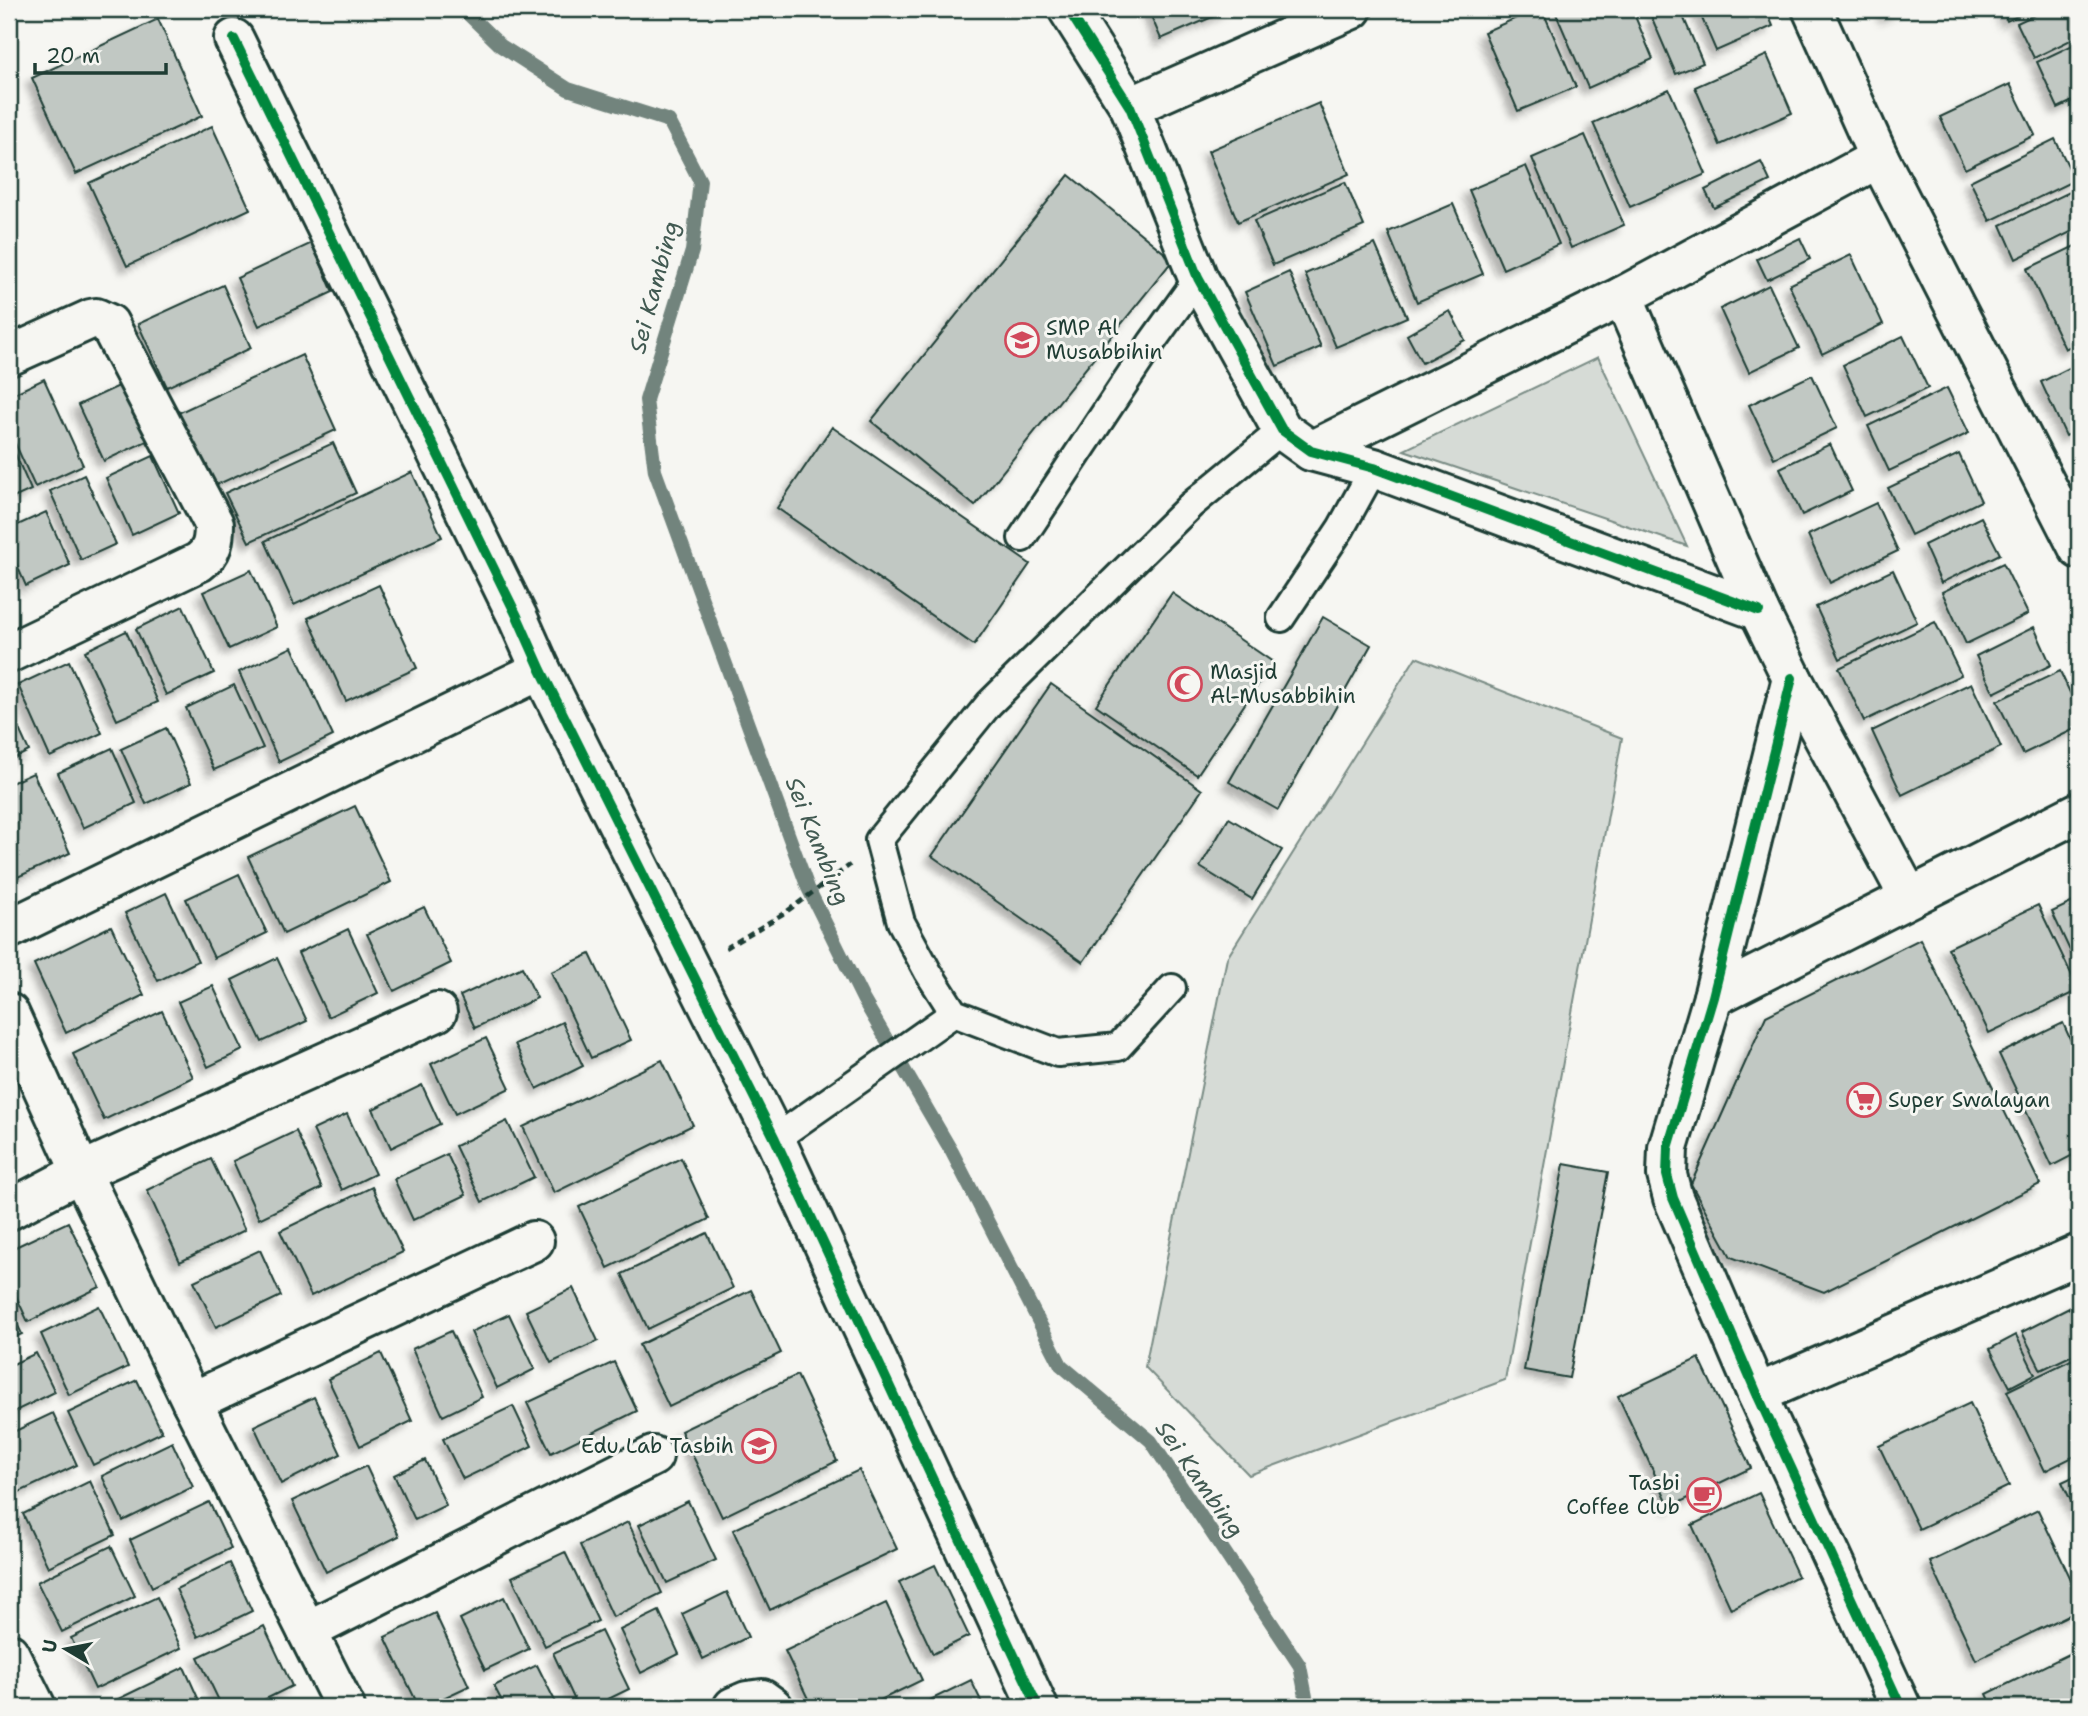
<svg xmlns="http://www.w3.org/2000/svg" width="2088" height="1716" font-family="'Shantell Sans',sans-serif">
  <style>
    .green { fill: #d6dbd6; stroke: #7a8c85; stroke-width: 2 }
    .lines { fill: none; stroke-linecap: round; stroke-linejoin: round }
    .stream { stroke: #72847d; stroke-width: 14 }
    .building { fill: #c1c8c3; stroke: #1f3d34; stroke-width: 2; filter: url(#shadow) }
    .lane-casing { stroke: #1f3d34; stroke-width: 32 }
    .street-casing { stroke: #1f3d34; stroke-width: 44 }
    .path { stroke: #1f3d34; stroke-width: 4.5; stroke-dasharray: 7 5; stroke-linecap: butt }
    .lane { stroke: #f6f6f2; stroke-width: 26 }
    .street { stroke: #f6f6f2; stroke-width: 38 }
    .cycleway-casing { stroke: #f6f6f2; stroke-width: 15 }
    .cycleway { stroke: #00873e; stroke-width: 10 }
    .labels { text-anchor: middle; stroke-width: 6; stroke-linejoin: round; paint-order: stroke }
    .poi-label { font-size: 21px; fill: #1f3d34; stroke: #f6f6f2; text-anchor: start }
    .water-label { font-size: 23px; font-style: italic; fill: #425a52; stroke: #f6f6f2 }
  </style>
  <defs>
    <filter id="shadow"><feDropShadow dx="-6" dy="6" stdDeviation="3.5" flood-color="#0004"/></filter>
  </defs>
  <rect width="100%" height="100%" fill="#f6f6f2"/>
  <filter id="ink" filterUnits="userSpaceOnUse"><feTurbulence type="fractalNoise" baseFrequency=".0143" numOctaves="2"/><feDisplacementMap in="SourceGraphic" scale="14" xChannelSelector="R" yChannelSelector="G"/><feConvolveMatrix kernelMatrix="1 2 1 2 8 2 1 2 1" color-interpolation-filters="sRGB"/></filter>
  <g filter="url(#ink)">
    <g class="green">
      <polygon points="1598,357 1687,546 1404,450"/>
      <polygon points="1416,657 1622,738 1505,1380 1249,1475 1145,1367 1227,958"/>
    </g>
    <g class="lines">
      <polyline class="stream" points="463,9 501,46 568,89 669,121 700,181 692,251 646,400 655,471 808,888 863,999 952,1152 1061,1365 1151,1441 1300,1666 1308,1707"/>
    </g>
    <g class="building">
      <polygon points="1148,9 1231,9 1161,39"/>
      <polygon points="1537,9 1542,9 1576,87 1518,111 1484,32"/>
      <polygon points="1554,9 1632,9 1653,59 1588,88"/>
      <polygon points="1666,9 1680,9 1703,63 1676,74 1651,16"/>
      <polygon points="1698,9 1766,9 1773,26 1716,51"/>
      <polygon points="1882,9 1902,9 1886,16"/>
      <polygon points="2002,9 2032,9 2007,21"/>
      <polygon points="2047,9 2079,9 2079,36 2034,58 2017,23"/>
      <polygon points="158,19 202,116 76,174 32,78"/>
      <polygon points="2079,42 2079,98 2058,108 2037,62"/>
      <polygon points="1767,55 1792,113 1720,145 1695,87"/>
      <polygon points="2010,84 2035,135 1965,169 1940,117"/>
      <polygon points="1669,89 1706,174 1630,207 1593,123"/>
      <polygon points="1319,103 1349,174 1238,222 1208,151"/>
      <polygon points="212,126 250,209 127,266 89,183"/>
      <polygon points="1585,135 1624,225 1571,248 1532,158"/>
      <polygon points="2055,139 2075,180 1990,221 1970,181"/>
      <polygon points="1761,162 1770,181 1714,208 1705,190"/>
      <polygon points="1526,166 1559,244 1503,269 1469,190"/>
      <polygon points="1069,175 1173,260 975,506 871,421"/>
      <polygon points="1345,182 1364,226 1273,265 1254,221"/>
      <polygon points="2078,188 2079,228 2016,259 2001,225"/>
      <polygon points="1453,204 1483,274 1417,302 1388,232"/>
      <polygon points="1800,238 1810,259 1767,280 1757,259"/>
      <polygon points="312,243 333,292 259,326 237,278"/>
      <polygon points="1375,244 1407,317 1336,347 1305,274"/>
      <polygon points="2079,244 2079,342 2065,349 2027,269"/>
      <polygon points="1851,255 1883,324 1822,354 1789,285"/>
      <polygon points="1289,272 1321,347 1277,366 1245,292"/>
      <polygon points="223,285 251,348 167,387 138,324"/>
      <polygon points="1769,285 1799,348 1749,372 1720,309"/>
      <polygon points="1450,311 1465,340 1422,363 1407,335"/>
      <polygon points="1903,336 1928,388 1867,417 1843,365"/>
      <polygon points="302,355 336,430 210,488 176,414"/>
      <polygon points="2079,363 2079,430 2066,436 2041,382"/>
      <polygon points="1812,375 1837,428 1774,458 1749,405"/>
      <polygon points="136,378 162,434 104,461 78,405"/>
      <polygon points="44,379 83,465 35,487 9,430 9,396"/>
      <polygon points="1947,388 1969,433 1889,471 1868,426"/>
      <polygon points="832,427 1030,564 974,645 777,508"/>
      <polygon points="9,440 31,490 9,500"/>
      <polygon points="333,443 356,493 249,542 225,493"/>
      <polygon points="1830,444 1852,491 1802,515 1780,468"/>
      <polygon points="1959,454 1981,501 1911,535 1888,488"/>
      <polygon points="153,456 179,513 132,535 106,478"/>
      <polygon points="412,472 442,537 294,605 265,541"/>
      <polygon points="84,475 116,544 81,560 50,491"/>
      <polygon points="1876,503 1898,551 1830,583 1808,535"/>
      <polygon points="46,512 70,565 26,586 9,547 9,529"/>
      <polygon points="1981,517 2000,554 1941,583 1924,545"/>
      <polygon points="2003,563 2028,614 1966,644 1942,592"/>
      <polygon points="251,570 277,627 229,649 203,592"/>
      <polygon points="1893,570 1917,622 1840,659 1816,607"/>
      <polygon points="379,585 417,668 346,701 308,618"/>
      <polygon points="1172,593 1273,662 1197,775 1096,705"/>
      <polygon points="183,606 214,673 166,695 136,629"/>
      <polygon points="1323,617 1371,645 1278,810 1229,782"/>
      <polygon points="1935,622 1961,675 1864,721 1839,668"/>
      <polygon points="2034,627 2051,665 1994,693 1976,656"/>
      <polygon points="126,631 158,702 117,720 85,651"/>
      <polygon points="292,647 333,736 279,762 239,672"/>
      <polygon points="69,661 102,733 50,757 18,685"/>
      <polygon points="2060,671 2079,712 2079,727 2023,754 1997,701"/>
      <polygon points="1971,683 2001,747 1902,795 1872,731"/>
      <polygon points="1051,684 1202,790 1083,962 932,856"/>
      <polygon points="234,685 263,748 214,770 186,708"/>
      <polygon points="9,707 29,751 9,761"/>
      <polygon points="166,728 191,783 146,804 121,749"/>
      <polygon points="112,748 136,803 83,828 58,773"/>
      <polygon points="33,773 70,853 9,881 9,784"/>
      <polygon points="355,806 391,882 284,934 248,857"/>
      <polygon points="1229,818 1282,850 1252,899 1200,867"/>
      <polygon points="239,874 267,933 214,958 186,899"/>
      <polygon points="166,893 198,961 158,981 125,913"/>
      <polygon points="2079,899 2079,970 2052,912"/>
      <polygon points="2038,905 2079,990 1989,1033 1948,948"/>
      <polygon points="424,907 451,963 394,991 367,934"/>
      <polygon points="111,926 144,995 66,1033 34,964"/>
      <polygon points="348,929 378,993 328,1017 298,953"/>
      <polygon points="1920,939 2040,1184 1824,1292 1731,1257 1691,1184 1766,1016"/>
      <polygon points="590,954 631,1040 591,1058 551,972"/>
      <polygon points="277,958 307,1021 262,1042 232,980"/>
      <polygon points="522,967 537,998 475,1028 460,996"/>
      <polygon points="213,986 243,1050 208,1067 178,1002"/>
      <polygon points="162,1011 193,1077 104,1120 73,1054"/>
      <polygon points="562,1022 583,1066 537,1089 515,1044"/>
      <polygon points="2063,1023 2079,1059 2079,1152 2052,1166 1999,1054"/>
      <polygon points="486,1038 510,1088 455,1114 431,1064"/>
      <polygon points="662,1060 693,1125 554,1193 523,1127"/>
      <polygon points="422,1085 440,1124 391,1148 373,1109"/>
      <polygon points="347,1114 375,1174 342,1190 313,1130"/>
      <polygon points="507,1121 534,1177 482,1202 455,1146"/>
      <polygon points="296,1131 322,1188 259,1219 233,1161"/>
      <polygon points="447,1154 466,1195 413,1220 394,1179"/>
      <polygon points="681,1158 709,1219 608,1268 579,1207"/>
      <polygon points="211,1159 245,1230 180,1262 147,1190"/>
      <polygon points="1564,1164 1608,1172 1569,1378 1524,1370"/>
      <polygon points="372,1187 403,1252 311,1296 280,1231"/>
      <polygon points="68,1222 100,1287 28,1322 9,1281 9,1250"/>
      <polygon points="707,1233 733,1288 648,1329 622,1274"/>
      <polygon points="260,1250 281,1296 216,1327 194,1281"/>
      <polygon points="573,1288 598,1341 551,1363 526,1311"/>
      <polygon points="751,1290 781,1353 669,1407 639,1345"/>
      <polygon points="2079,1303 2079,1352 2041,1370 2022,1332"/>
      <polygon points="99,1306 128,1367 69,1395 41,1334"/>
      <polygon points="9,1307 22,1334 9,1340"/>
      <polygon points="509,1314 535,1369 497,1388 471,1332"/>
      <polygon points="451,1331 482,1397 443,1416 412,1349"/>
      <polygon points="2016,1335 2035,1374 2010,1387 1990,1349"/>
      <polygon points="36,1353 55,1392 9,1414 9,1366"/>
      <polygon points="381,1353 412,1421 360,1446 328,1379"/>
      <polygon points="2079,1356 2079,1454 2045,1471 2007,1391"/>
      <polygon points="1699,1358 1751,1468 1670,1507 1618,1396"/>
      <polygon points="614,1362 637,1411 551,1453 527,1403"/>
      <polygon points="797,1375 837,1461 722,1517 681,1431"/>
      <polygon points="137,1380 162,1432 93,1465 68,1413"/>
      <polygon points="314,1397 341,1454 281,1484 254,1426"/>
      <polygon points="1970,1403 2009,1486 1919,1529 1879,1446"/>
      <polygon points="513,1406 532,1446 463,1479 443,1439"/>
      <polygon points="53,1413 77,1465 9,1497 9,1434"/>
      <polygon points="172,1442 193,1487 123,1521 102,1476"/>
      <polygon points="425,1460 446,1505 415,1520 394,1475"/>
      <polygon points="366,1466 399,1536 326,1572 292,1501"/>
      <polygon points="859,1470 897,1549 770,1610 733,1530"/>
      <polygon points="2079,1474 2079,1518 2062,1482"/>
      <polygon points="90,1481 115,1535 48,1567 23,1514"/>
      <polygon points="1759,1493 1798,1576 1731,1609 1692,1525"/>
      <polygon points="688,1501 716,1560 667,1583 639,1525"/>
      <polygon points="209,1502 231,1548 152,1587 130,1540"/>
      <polygon points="2038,1510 2079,1596 2079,1610 1976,1660 1930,1562"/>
      <polygon points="628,1522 662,1593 613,1617 580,1545"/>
      <polygon points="111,1546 135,1596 62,1632 37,1582"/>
      <polygon points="565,1552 598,1621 545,1646 512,1577"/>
      <polygon points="230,1563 252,1611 198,1637 176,1589"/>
      <polygon points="935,1565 969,1636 933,1654 899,1582"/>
      <polygon points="727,1592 748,1637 703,1659 682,1614"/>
      <polygon points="157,1597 181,1648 95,1689 71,1638"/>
      <polygon points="504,1597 529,1649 485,1670 460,1619"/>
      <polygon points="886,1603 922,1680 866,1707 812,1707 785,1651"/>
      <polygon points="659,1611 679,1654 641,1673 620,1630"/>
      <polygon points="435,1613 469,1686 424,1707 419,1707 385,1637"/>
      <polygon points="264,1626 292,1686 250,1707 222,1707 198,1657"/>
      <polygon points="601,1631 629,1689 592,1707 578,1707 553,1653"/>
      <polygon points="2071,1653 2079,1669 2079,1707 1993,1707 1987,1694"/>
      <polygon points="537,1665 558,1707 505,1707 494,1686"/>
      <polygon points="184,1667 202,1707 106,1707 106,1705"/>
      <polygon points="971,1680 984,1707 916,1707"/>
    </g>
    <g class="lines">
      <g class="lane-casing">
        <g id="lane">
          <polyline points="1022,538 1152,342 1198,278"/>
          <polyline points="1281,618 1341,528 1374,468"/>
          <polyline points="1172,988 1118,1047 1058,1053 954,1013 928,972 901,922 879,840 989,704 1191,505 1282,430"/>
          <polyline points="775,1139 954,1013"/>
        </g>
      </g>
      <g class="street-casing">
        <g id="street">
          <polyline points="1068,9 1130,107 1198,278 1282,430 1311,451 1374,468 1759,611"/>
          <polyline points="1812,9 1879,158 2079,549"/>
          <polyline points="234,39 517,616 541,670 775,1139 1038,1707"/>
          <polyline points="1130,107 1352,9"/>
          <polyline points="1623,296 1759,611 1792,678 1909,897"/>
          <path d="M9 356 91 319 96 318 109 324 214 524C214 540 213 552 199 562L9 653"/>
          <polyline points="1311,451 1623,296 1879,158"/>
          <polyline points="1792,678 1713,997 1668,1148 1667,1175 1673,1198 1757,1394 1901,1707"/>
          <polyline points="9,929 541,670"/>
          <polyline points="1713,997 2079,812"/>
          <polyline points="9,1013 81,1172 192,1402 345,1707"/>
          <polyline points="9,1210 81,1172 437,1012"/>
          <polyline points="1757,1394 2079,1254"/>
          <polyline points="192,1402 534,1241"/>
          <polyline points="307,1631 653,1456"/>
          <polyline points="9,1653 36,1707"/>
          <polyline points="733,1707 747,1701 762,1699 773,1707"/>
        </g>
      </g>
      <polyline class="path" points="726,948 786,912 850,865"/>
      <use href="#lane" class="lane"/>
      <use href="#street" class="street"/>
      <g class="cycleway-casing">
        <g id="cycleway">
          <polyline points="1068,9 1130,107 1198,278 1282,430 1311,451 1374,468 1759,611"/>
          <polyline points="234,39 517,616 541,670 775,1139 1038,1707"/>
          <polyline points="1792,678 1713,997 1668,1148 1667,1175 1673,1198 1757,1394 1901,1707"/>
        </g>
      </g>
      <use href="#cycleway" class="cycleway"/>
    </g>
  </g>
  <defs>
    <g id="school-ring" transform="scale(1.75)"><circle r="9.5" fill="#f6f6f2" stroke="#d1495b" stroke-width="1.5"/><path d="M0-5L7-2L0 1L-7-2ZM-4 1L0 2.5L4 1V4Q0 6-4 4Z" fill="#d1495b"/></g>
    <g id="mosque-ring" transform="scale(1.75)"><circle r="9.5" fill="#f6f6f2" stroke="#d1495b" stroke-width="1.5"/><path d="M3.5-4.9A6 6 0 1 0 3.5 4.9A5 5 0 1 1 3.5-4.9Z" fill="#d1495b"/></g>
    <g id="supermarket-ring" transform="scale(1.75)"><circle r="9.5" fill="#f6f6f2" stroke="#d1495b" stroke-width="1.5"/><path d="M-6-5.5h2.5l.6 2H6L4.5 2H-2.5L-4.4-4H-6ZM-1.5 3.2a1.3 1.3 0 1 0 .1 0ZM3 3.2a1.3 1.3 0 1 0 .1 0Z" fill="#d1495b"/></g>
    <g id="cafe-ring" transform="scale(1.75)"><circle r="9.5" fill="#f6f6f2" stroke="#d1495b" stroke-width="1.5"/><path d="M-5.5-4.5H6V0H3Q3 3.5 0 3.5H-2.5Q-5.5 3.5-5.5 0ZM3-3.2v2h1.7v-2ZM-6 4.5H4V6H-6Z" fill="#d1495b"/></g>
  </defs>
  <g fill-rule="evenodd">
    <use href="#school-ring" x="1022" y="340"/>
    <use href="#mosque-ring" x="1185" y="684"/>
    <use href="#supermarket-ring" x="1864" y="1100"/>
    <use href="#school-ring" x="759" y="1446"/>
    <use href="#cafe-ring" x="1704" y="1495"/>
  </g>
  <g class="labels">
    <g class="poi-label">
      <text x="1046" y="335">SMP Al<tspan x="1046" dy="24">Musabbihin</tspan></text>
      <text x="1210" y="679">Masjid<tspan x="1210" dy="24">Al-Musabbihin</tspan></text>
      <text x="1888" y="1107">Super Swalayan</text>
      <text x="734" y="1453" text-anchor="end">Edu Lab Tasbih</text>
      <text x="1680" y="1490" text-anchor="end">Tasbi<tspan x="1680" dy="24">Coffee Club</tspan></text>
    </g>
    <g class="water-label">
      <text transform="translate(654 287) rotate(-75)" y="8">Sei Kambing</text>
      <text transform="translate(818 841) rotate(68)" y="8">Sei Kambing</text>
      <text transform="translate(1200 1479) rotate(55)" y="8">Sei Kambing</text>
    </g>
  </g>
  <rect width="2088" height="1716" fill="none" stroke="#f6f6f2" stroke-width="35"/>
  <rect x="18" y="18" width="2053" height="1681" fill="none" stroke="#1f3d34" stroke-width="2.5" filter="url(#ink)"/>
  <g transform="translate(66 1649) rotate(280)" stroke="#f6f6f2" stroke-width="5" paint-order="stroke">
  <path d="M0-5L12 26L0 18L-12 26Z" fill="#1f3d34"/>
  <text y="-10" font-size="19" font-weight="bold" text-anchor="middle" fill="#1f3d34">U</text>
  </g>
  <path d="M35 63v10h131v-10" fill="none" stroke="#1f3d34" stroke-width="3.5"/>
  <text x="46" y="63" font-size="21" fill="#1f3d34" stroke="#f6f6f2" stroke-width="5" paint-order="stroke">20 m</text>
</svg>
